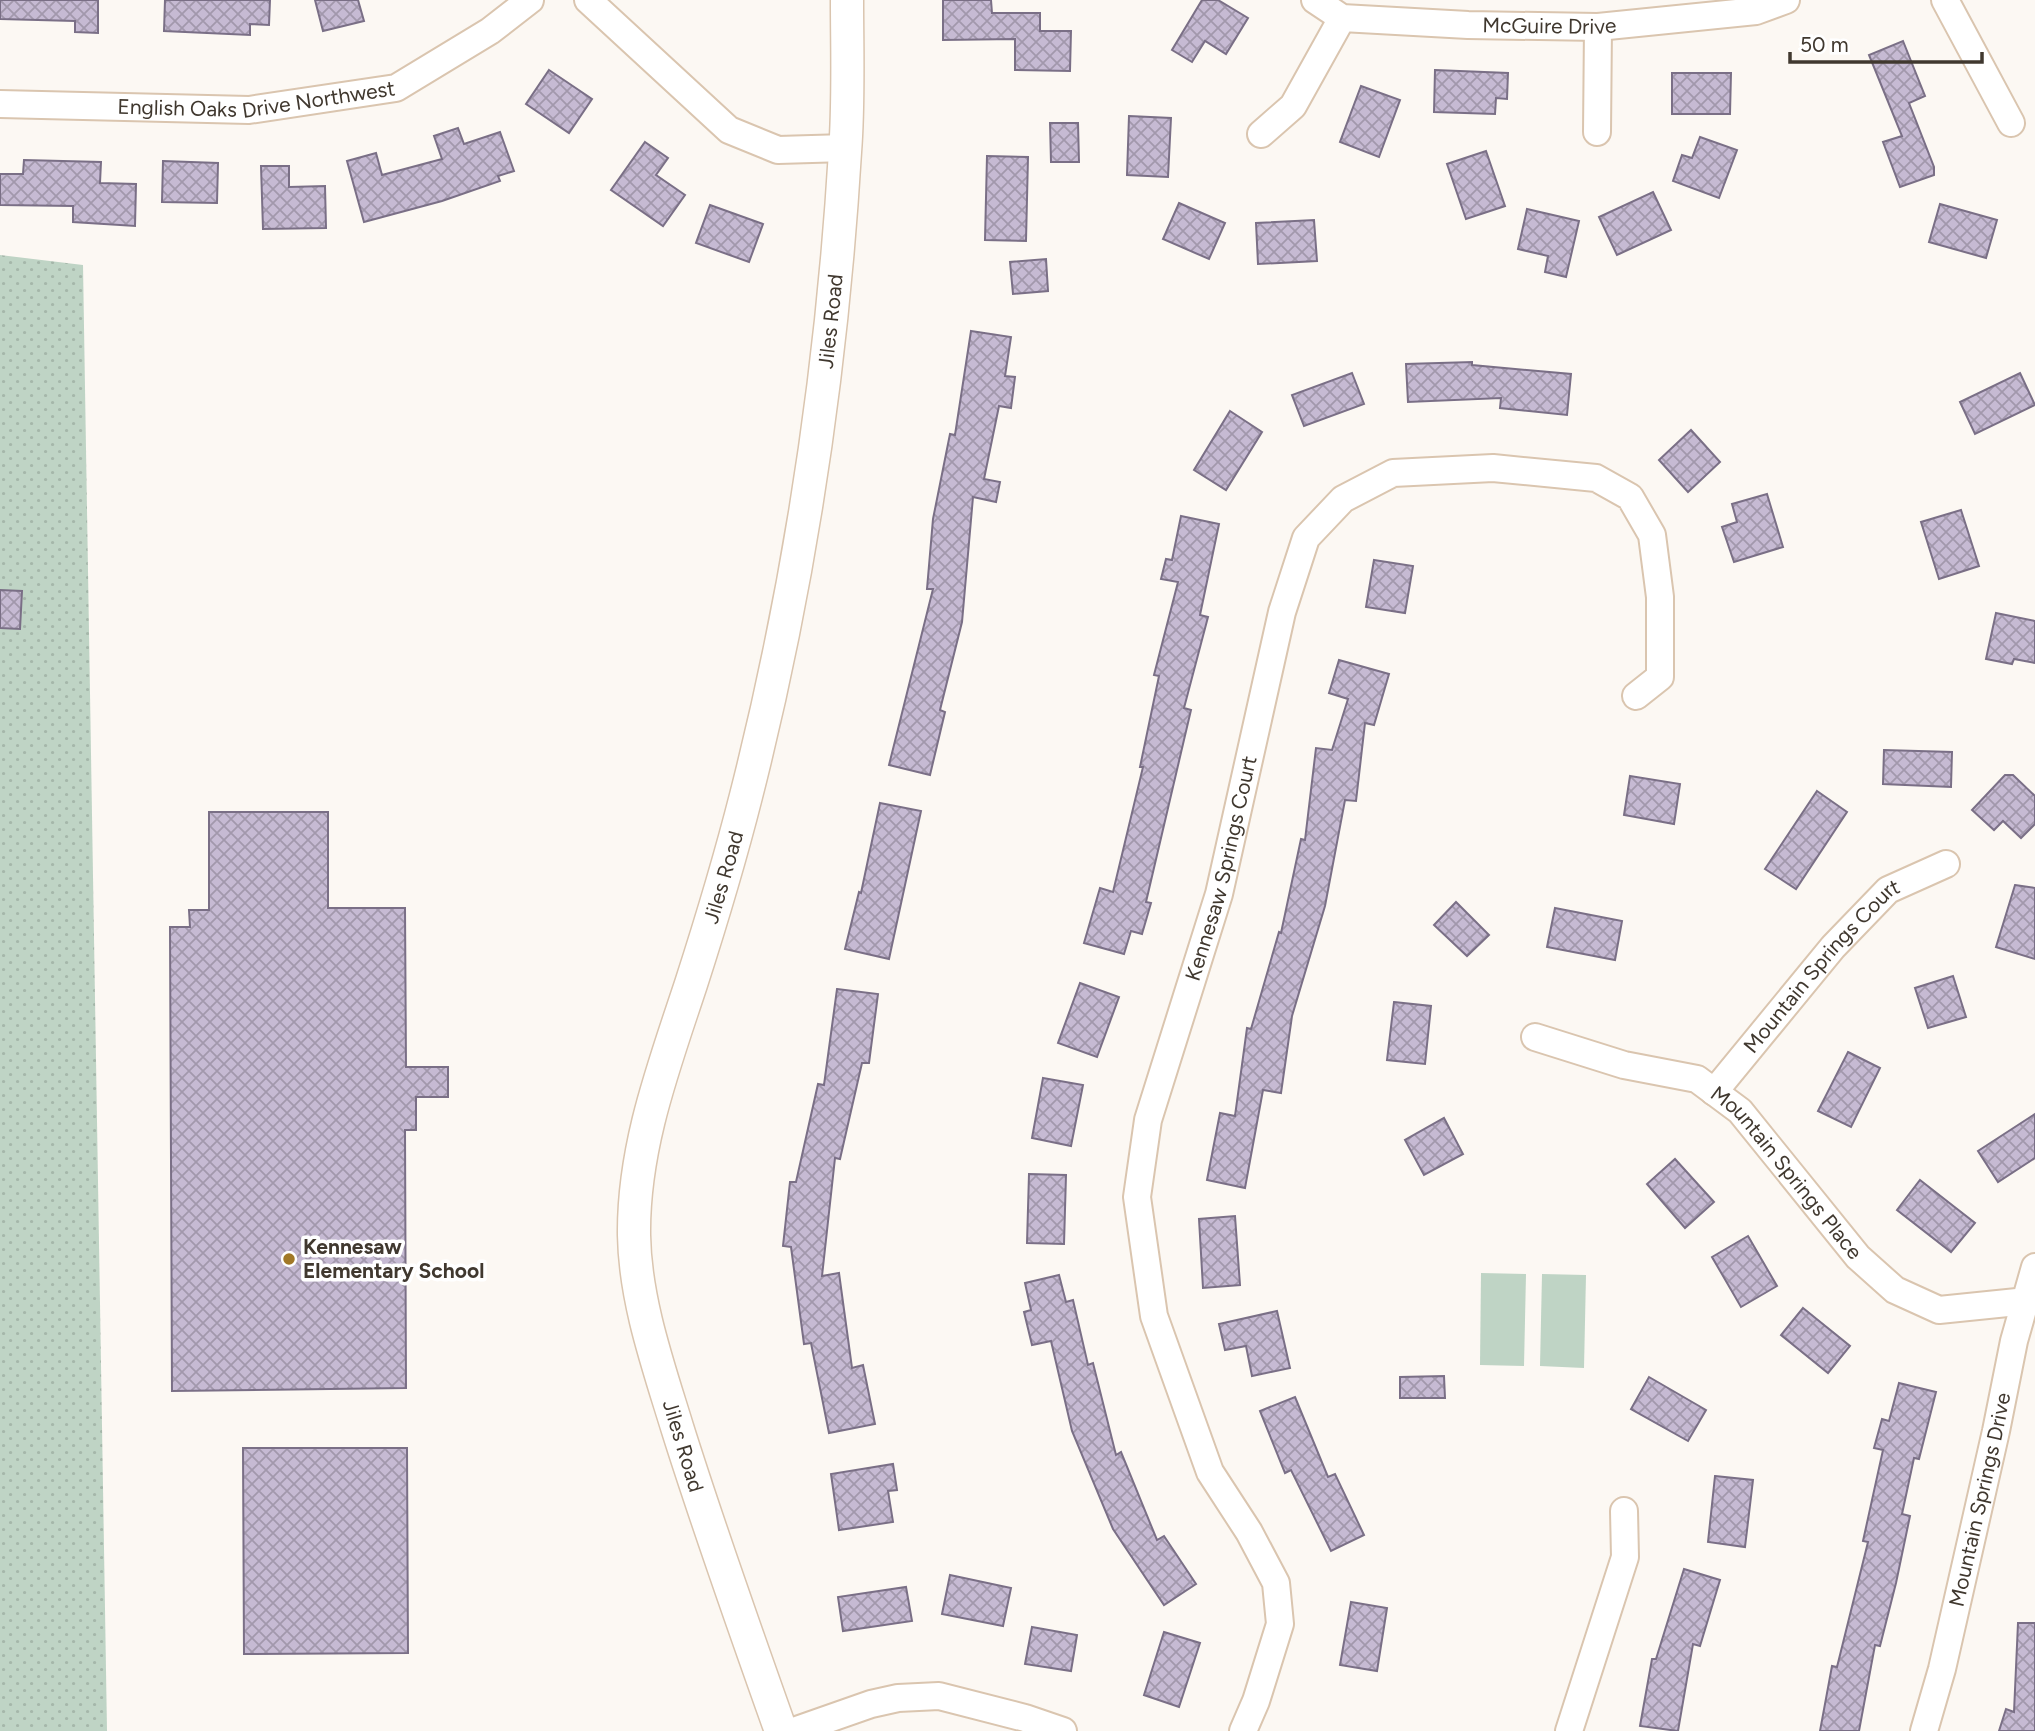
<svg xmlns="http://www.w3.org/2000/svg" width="2035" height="1731" font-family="Figtree,sans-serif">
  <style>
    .grass { fill: #bfd4c5 }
    .park { fill: url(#park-dots) }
    .building { fill: url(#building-cross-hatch); stroke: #7a6f86; stroke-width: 2 }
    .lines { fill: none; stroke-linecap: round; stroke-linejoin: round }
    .minor-casing { stroke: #dac5af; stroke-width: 30 }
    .tertiary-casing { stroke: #dac5af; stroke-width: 35 }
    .minor { stroke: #fff; stroke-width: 26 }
    .tertiary { stroke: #fff; stroke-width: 32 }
    .poi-dot { fill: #a17827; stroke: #fff; stroke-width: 2.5 }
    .labels { text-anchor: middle; stroke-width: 7; stroke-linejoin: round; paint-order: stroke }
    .street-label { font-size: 21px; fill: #40382f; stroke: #fff }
    .poi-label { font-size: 21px; font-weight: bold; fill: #40382f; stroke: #fff; text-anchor: start }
  </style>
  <defs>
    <pattern id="park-dots" width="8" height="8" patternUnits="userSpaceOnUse" patternTransform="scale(1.75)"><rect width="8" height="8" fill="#bfd4c5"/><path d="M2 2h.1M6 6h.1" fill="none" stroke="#a5b7aa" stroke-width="1.8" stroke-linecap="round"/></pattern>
    <pattern id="building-cross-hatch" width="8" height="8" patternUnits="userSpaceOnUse" patternTransform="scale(1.75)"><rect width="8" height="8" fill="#c6bad3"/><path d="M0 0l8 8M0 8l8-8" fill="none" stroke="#a298ac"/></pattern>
  </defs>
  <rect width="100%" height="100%" fill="#fcf8f3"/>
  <g class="grass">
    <polygon points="1481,1273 1526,1274 1524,1366 1480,1365"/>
    <polygon points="1542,1274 1586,1275 1584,1368 1540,1366"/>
  </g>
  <polygon class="park" points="0,255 83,265 107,1731 0,1731"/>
  <g class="building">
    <polygon points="0,0 98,0 98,33 75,32 75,21 0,19"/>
    <polygon points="165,0 270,0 269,25 250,24 250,35 164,31"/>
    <polygon points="315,0 358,0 364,21 323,31"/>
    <polygon points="943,0 991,0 992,13 1040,13 1040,31 1071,31 1070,71 1015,70 1015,39 943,40"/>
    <polygon points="1202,0 1218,0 1248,18 1226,54 1205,41 1192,62 1172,50"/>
    <polygon points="1903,41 1925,96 1909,103 1934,167 1934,175 1900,187 1883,142 1902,136 1869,55"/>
    <polygon points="549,70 592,99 569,133 526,104"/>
    <polygon points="1435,70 1508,73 1507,99 1496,98 1495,114 1434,112"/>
    <polygon points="1672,73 1731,73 1730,114 1672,114"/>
    <polygon points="1361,86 1400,100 1379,157 1340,142"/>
    <polygon points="1129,116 1171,118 1168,177 1127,175"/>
    <polygon points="1050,123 1078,123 1079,162 1051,162"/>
    <polygon points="458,128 464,144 500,132 514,171 498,176 500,181 442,201 364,222 347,161 376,153 382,175 442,159 434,136"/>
    <polygon points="1700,137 1737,150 1719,198 1673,181 1682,155 1692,158"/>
    <polygon points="645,142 668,158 656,175 685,195 663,226 611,190"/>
    <polygon points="1486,151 1505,206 1466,219 1447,164"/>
    <polygon points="987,156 1028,157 1026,241 985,240"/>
    <polygon points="24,160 101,162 100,183 136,184 135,226 73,222 73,206 0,205 0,174 23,174"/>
    <polygon points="163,161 218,163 217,203 162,202"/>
    <polygon points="261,166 289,166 289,187 325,186 326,228 263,229"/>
    <polygon points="1653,192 1671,230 1617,255 1599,217"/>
    <polygon points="1179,203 1225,223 1209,259 1163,239"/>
    <polygon points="1940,204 1997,220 1986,258 1929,242"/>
    <polygon points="710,205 763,224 749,262 696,243"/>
    <polygon points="1527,209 1579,221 1566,277 1545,272 1548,256 1518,249"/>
    <polygon points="1314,220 1317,261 1258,264 1256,223"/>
    <polygon points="1046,259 1048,291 1013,294 1010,262"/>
    <polygon points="971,331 1011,337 1005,376 1015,377 1011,408 999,406 984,479 1000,482 996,502 973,497 962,622 940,710 945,712 930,775 889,765 933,589 927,589 933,519 950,434 955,435"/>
    <polygon points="1472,362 1472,365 1571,374 1567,415 1500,408 1501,398 1408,402 1406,364"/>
    <polygon points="1352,373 1364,404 1304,426 1292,395"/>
    <polygon points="2020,373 2035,405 1975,434 1960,402"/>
    <polygon points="1230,411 1262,432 1226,490 1194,470"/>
    <polygon points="1691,430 1720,462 1688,492 1659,460"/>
    <polygon points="1767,494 1783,547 1734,562 1722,527 1737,522 1732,504"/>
    <polygon points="1961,510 1979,566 1939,579 1921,522"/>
    <polygon points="1181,516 1219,524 1200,615 1208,617 1184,708 1191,710 1146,902 1151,903 1142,934 1131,931 1124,954 1084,943 1100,888 1113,892 1143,767 1140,767 1159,676 1154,675 1178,582 1161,579 1166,559 1172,560"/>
    <polygon points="1374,560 1413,566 1405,613 1366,607"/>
    <polygon points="0,590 22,591 20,629 0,628"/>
    <polygon points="1996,613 2035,621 2035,663 2014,659 2012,664 1986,659"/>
    <polygon points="1339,660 1389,674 1374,725 1365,723 1356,801 1345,800 1325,906 1292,1016 1281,1093 1263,1090 1245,1188 1207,1180 1220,1113 1235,1116 1247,1028 1251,1029 1279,932 1281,933 1301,839 1305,840 1316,748 1332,750 1348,699 1329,693"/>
    <polygon points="1884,750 1952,752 1951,787 1883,784"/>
    <polygon points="2005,775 2013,775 2035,796 2035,824 2021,838 2003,821 1994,830 1972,810"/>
    <polygon points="1630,776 1680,784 1674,824 1624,815"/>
    <polygon points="1817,791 1847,812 1796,889 1765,869"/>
    <polygon points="880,803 921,811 889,959 845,949 859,892 861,893"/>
    <polygon points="209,812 328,812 328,908 405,908 406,1067 448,1067 448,1097 416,1097 416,1130 405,1130 406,1388 172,1391 170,927 190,927 189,910 209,910"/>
    <polygon points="2015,885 2035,888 2035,959 1996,947"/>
    <polygon points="1456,902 1489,935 1467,956 1434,925"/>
    <polygon points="1555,908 1622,921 1615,960 1547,947"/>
    <polygon points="1953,976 1966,1017 1928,1028 1915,988"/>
    <polygon points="1080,983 1119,997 1097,1057 1058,1043"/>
    <polygon points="837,989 878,994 869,1063 862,1063 840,1159 835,1158 822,1276 839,1273 852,1368 863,1365 875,1424 829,1433 811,1343 804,1344 791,1247 783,1246 790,1182 796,1182 818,1084 824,1085"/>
    <polygon points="1394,1002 1431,1006 1425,1064 1387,1060"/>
    <polygon points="1848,1052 1880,1068 1851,1127 1818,1111"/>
    <polygon points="1043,1078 1083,1085 1071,1146 1032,1138"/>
    <polygon points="2035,1114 2035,1158 1998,1182 1978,1151"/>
    <polygon points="1444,1118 1463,1154 1424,1175 1405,1140"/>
    <polygon points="1675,1159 1714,1202 1685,1228 1647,1184"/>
    <polygon points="1029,1174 1066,1175 1064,1244 1027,1243"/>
    <polygon points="1920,1180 1975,1223 1951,1252 1897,1210"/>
    <polygon points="1235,1216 1240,1285 1203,1288 1199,1219"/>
    <polygon points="1748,1236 1777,1286 1741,1307 1712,1257"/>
    <polygon points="1059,1275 1066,1302 1073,1300 1088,1365 1093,1363 1116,1455 1121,1452 1157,1540 1164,1536 1196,1584 1164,1605 1113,1529 1072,1431 1051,1341 1032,1345 1024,1312 1031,1310 1025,1283"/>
    <polygon points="1803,1308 1850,1346 1828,1373 1781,1335"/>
    <polygon points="1277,1311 1290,1368 1252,1376 1246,1346 1225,1350 1219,1324"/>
    <polygon points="1444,1376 1445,1398 1400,1398 1400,1377"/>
    <polygon points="1649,1377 1706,1410 1688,1441 1631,1409"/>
    <polygon points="1899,1383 1936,1392 1919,1459 1914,1458 1902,1514 1910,1516 1896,1583 1880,1646 1875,1645 1859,1731 1820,1731 1832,1666 1837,1667 1868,1542 1863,1541 1883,1450 1874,1448 1882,1419 1889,1421"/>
    <polygon points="1295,1397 1328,1477 1335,1474 1364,1535 1331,1551 1291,1470 1285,1473 1260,1411"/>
    <polygon points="243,1448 407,1448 408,1653 244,1654"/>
    <polygon points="893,1464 897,1490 888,1491 893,1522 839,1530 831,1474"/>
    <polygon points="1715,1476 1753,1480 1745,1547 1708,1542"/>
    <polygon points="1684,1569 1720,1580 1700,1646 1693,1644 1678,1731 1640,1726 1652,1659 1656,1659"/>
    <polygon points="950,1575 1011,1588 1003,1626 942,1614"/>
    <polygon points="906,1587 912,1621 843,1631 838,1597"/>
    <polygon points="1351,1602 1387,1608 1377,1671 1340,1665"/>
    <polygon points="2018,1623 2035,1623 2035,1731 1999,1731 2006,1709 2014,1712"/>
    <polygon points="1032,1627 1077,1635 1071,1671 1025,1664"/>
    <polygon points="1164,1632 1200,1643 1179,1707 1144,1695"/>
  </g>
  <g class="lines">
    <g class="minor-casing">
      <g id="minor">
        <polyline points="588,0 729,130 778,150 846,148"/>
        <path id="s1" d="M1315 0 1342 18 1468 25 1598 27 1756 11 1786 0"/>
        <polyline points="1945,0 2011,123"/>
        <path id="s2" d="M0 104 249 110 396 88 490 31 530 0"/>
        <polyline points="1597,132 1598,27"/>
        <polyline points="1261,134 1293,106 1342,18"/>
        <path id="s3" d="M1535 1037 1624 1065 1697 1079 1740 1111 1858 1257 1895 1290 1939 1310 2027 1301"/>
        <path id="s4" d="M1714 1092 1833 947 1888 890 1946 864"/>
        <polyline points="794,1731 871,1704 898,1698 939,1696 1025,1718 1063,1731"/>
        <path id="s5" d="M1243 1731 1256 1701 1280 1624 1276 1583 1249 1532 1210 1472 1154 1316 1137 1197 1148 1120 1219 894 1282 612 1306 538 1343 499 1393 473 1493 468 1596 478 1630 497 1652 535 1660 597V677L1636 696"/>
        <polyline points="1569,1731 1625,1557 1624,1511"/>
        <path id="s6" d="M1924 1731 1942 1669 1996 1431 2014 1341 2035 1267"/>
      </g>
    </g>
    <g class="tertiary-casing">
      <g id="tertiary">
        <path id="s7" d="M781 1731C745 1630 709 1529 677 1427 658 1365 635 1300 634 1235 633 1147 664 1066 691 984 711 922 730 859 746 796 800 584 832 369 845 152 849 102 847 50 847 0"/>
      </g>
    </g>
    <use href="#minor" class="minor"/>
    <use href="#tertiary" class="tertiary"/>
  </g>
  <circle class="poi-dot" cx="289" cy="1259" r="7"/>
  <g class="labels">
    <g class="street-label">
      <text dy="7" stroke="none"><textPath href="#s1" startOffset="240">McGuire Drive</textPath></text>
      <text dy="7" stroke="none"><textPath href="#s2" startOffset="257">English Oaks Drive Northwest</textPath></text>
      <text dy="7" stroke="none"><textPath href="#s7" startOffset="1456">Jiles Road</textPath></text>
      <text dy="7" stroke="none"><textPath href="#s5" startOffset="910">Kennesaw Springs Court</textPath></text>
      <text dy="7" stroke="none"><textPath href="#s7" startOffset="889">Jiles Road</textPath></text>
      <text dy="7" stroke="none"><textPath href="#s4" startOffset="166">Mountain Springs Court</textPath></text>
      <text dy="7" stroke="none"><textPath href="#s3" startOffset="298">Mountain Springs Place</textPath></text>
      <text transform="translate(683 1446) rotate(73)" y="7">Jiles Road</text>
      <text dy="7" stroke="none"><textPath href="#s6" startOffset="238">Mountain Springs Drive</textPath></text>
    </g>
    <g class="poi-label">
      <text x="303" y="1254">Kennesaw<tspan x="303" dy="24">Elementary School</tspan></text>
    </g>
  </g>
  <path d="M1790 52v10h192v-10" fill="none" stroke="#40382f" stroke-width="3.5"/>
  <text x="1800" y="52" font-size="21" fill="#40382f" stroke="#ffffff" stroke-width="5" paint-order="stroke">50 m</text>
</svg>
